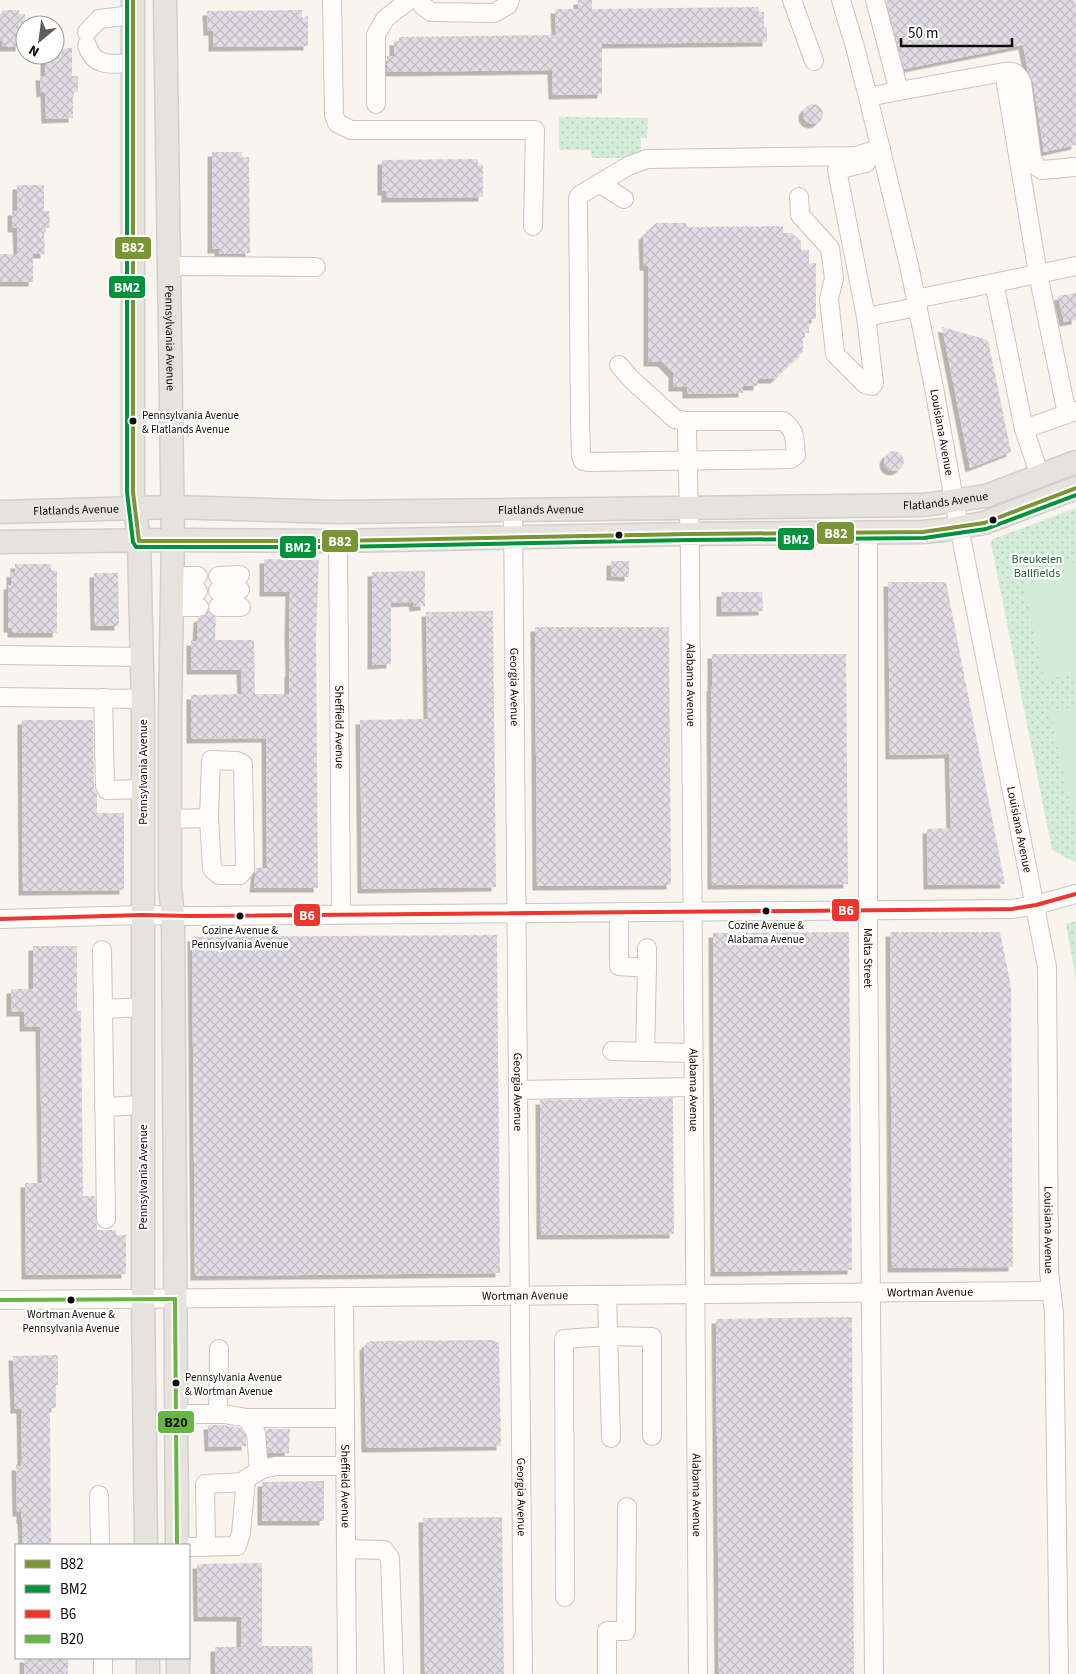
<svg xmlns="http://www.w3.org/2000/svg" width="1076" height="1674" font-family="'Source Sans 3',sans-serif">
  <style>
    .green { fill: url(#green-dots) }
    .pitch { fill: #d3ecd7 }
    .building { fill: url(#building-cross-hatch); filter: url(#shadow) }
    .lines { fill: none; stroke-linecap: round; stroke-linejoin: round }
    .minor-casing { stroke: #c9c5c0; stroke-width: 20 }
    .major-casing { stroke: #d1cfcc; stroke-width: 25 }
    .minor { stroke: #fefdfc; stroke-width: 18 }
    .major { stroke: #e6e2dc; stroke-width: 22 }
    .bus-1-casing { stroke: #fff; stroke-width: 8 }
    .bus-2-casing { stroke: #fff; stroke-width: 8 }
    .bus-3-casing { stroke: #fff; stroke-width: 8 }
    .bus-4-casing { stroke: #fff; stroke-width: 8 }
    .bus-1 { stroke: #799534; stroke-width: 4 }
    .bus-2 { stroke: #00933c; stroke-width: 4 }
    .bus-3 { stroke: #ee352e; stroke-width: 4 }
    .bus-4 { stroke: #67b542; stroke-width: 4 }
    .bus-dot { fill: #0e0b07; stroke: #fff; stroke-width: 2 }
    .labels { text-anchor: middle; stroke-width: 4.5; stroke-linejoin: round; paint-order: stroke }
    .bus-label { font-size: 11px; fill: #0e0b07; stroke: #fff }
    .street-label { font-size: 12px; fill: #0e0b07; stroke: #fff }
    .park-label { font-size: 12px; fill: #1f603c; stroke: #fff }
    .line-badge { stroke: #fff; stroke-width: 2 }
    .badge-label { font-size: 14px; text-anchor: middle; font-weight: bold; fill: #fff }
    .pale-badge-label { font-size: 14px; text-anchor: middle; font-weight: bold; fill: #111 }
  </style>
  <defs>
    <pattern id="green-dots" width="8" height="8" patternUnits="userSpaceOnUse" patternTransform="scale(1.25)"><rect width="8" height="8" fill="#d3ecd7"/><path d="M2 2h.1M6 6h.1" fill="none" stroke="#b4c9b7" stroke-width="1.8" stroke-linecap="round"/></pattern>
    <pattern id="building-cross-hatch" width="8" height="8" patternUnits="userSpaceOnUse" patternTransform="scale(1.25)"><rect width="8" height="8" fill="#e1dde5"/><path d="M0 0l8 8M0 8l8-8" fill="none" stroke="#c0bcc3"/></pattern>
    <filter id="shadow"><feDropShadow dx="-4.5" dy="4.5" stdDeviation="0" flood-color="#0004"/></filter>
  </defs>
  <rect width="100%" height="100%" fill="#f9f4ee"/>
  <g class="green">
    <polygon points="559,117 648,118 647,138 641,138 641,151 626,158 592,158 591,150 559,150"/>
    <polygon points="1076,508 1076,862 1075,862 1052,850 991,543 993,539"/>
    <polygon points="1076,921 1076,980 1066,924"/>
  </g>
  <g class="pitch">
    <path d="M1071 563H1076V674L1044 680 1025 589C1039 575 1051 567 1071 563Z"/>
    <polygon points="1076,707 1076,806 1070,804 1050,712"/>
  </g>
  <g class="building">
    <polygon points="578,0 592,0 592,9 758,7 759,12 764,12 764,27 767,27 767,42 602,44 602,94 553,95 552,70 387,72 387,56 394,56 394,41 399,41 399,37 556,35 555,9 578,9"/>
    <polygon points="886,0 1075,0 1076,7 1076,145 1044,152 1033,82 1028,72 1023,45 904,69"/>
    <polygon points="2,10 19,10 19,14 25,14 25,41 20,41 20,47 3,47 2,41 0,41 0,15 2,15"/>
    <polygon points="302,10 302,18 308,16 308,46 213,47 213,31 208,31 207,11"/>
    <polygon points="72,48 72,76 78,76 78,92 73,92 73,118 46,119 45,92 41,93 40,76 45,76 45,55 55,55 55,49"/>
    <circle cx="813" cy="114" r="10"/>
    <polygon points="212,152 242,152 242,157 249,157 250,253 219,254 219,249 212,249"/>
    <polygon points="478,159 478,165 483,165 483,197 386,198 386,191 382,191 382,160"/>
    <polygon points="17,185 44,185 44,211 49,211 50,228 44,228 45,254 33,254 33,282 0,282 0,254 18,254 17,228 12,228 12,211 17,211"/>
    <polygon points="656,223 686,223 687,227 783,226 783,233 792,233 801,241 801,250 809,250 809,264 816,263 816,319 809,320 809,333 803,333 803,352 775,379 758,379 758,386 743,386 743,393 687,394 687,387 673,387 673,373 662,362 648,362 648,266 644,266 643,236"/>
    <polygon points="1076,293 1076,320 1064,322 1058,296"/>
    <polygon points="942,327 988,340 1011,452 970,468"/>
    <circle cx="894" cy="461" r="10"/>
    <polygon points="264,559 319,560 316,638 318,888 254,888 256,868 267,868 266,738 191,739 191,695 242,694 241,670 191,670 191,641 197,641 198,618 204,616 208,611 216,617 215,640 254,640 255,694 289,694 289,672 290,672 289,634 290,592 264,592"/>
    <polygon points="611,561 629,561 629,577 611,576"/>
    <polygon points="15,564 51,564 51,570 57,571 57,633 12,633 12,628 8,628 8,585 11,585 11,572 15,573"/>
    <polygon points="425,571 425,606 414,607 413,602 391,603 391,664 372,665 372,572"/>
    <polygon points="94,573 118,573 119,626 95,626"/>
    <polygon points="888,582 946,582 1005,884 928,885 927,829 951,828 949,754 890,755"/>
    <polygon points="721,592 762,592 763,611 721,612"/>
    <polygon points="493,611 496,887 362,889 360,720 428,719 426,612"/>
    <polygon points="535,627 669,627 671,885 537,886"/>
    <polygon points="712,654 846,654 848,884 712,885 711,687 712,687"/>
    <polygon points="22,720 93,720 94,786 97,794 97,813 124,813 124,890 23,891"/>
    <polygon points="849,932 852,1270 715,1272 713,933"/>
    <polygon points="890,932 1000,932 1011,987 1013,1267 892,1268"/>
    <polygon points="497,935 500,1273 195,1276 192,937"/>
    <polygon points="33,946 77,946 77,1011 81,1011 83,1196 95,1196 97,1230 116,1230 116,1235 126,1235 126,1274 26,1275 25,1183 42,1183 40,1027 24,1027 24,1012 11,1012 11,989 33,989"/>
    <polygon points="673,1098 674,1234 541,1235 540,1100"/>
    <polygon points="852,1317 854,1674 719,1674 716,1319"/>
    <polygon points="493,1340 499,1343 499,1346 501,1446 366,1448 364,1347 367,1343 371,1341"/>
    <polygon points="58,1355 58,1385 56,1385 56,1408 50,1408 51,1545 23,1545 22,1519 21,1519 21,1512 17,1512 16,1466 21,1466 21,1460 22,1460 21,1409 15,1409 13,1356"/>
    <polygon points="208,1425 223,1425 240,1428 246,1436 246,1446 209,1447"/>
    <polygon points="266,1429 290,1429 289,1453 268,1453"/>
    <polygon points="324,1481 324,1521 262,1521 262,1482"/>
    <polygon points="502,1517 504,1674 425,1674 423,1518"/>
    <polygon points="262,1563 262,1646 312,1646 313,1674 215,1674 215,1647 241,1647 241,1617 198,1617 197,1564"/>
    <rect x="24" y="1658" width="44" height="16"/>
  </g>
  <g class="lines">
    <g class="minor-casing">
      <g id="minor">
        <polyline points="332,0 334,115 337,123 351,130 535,130 533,226"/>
        <polyline points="419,0 423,6 431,12 494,13 508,5 510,0"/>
        <polyline points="792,0 814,61"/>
        <path id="s1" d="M841 0 855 47 868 97 909 265 934 388 959 527 1047 967 1049 1271 1054 1313 1059 1674"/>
        <polyline points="875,0 899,91 1004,72 1038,274 1067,414"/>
        <polyline points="87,32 99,19 133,15"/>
        <path d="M87 45C94 68 112 64 133 63"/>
        <path d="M1004 72C1014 70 1018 74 1022 83L1032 158 1036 166 1042 170 1076 167"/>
        <polyline points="868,97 899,91"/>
        <polyline points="376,104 376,35 385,19 409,0"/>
        <polyline points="599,183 624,199"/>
        <polyline points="799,197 800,215 830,248 834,278 829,299 835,354 865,384 872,386 874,383 866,317 917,307"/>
        <polyline points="169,266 316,267"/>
        <polyline points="994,283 1024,429 1076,411"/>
        <polyline points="916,299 1076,266"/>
        <polyline points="866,317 837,170 866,163"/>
        <path d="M619 365 631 379 675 419 684 421H783C797 431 794 440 796 455L791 459 588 462 583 461 581 456 580 421 578 198 580 195 628 166 647 159 856 156 881 148"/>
        <polyline points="1024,429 1040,476"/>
        <path id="s2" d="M687 430 690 555 698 1674"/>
        <path id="s3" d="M513 511 523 1674"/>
        <path id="s4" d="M868 533V940L874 1674"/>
        <path id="s5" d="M338 541 341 914"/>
        <polyline points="172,576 198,576"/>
        <polyline points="218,576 240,575"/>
        <polyline points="218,591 240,590"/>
        <polyline points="172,592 198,591"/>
        <polyline points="172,607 199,607"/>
        <polyline points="218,607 241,607"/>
        <polyline points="0,655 142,657"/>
        <polyline points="0,697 143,699"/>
        <polyline points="103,698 105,786 107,790 143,789"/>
        <polygon points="211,760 237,761 243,764 245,869 240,875 219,875 212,869 209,818"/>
        <polyline points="170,819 209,818"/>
        <polyline points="0,919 142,915 190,916 1012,909 1036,905 1076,894"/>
        <polyline points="647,948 647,968"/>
        <polyline points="102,950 103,1009 143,1007"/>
        <polyline points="103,1009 106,1219"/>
        <polyline points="612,1051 645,1052 647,968 619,966 619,912"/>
        <polyline points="645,1052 693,1053"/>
        <polyline points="518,1090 694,1087"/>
        <polyline points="104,1107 143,1105"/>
        <polyline points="607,1295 611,1438"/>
        <path id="s6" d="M344 1298 347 1674"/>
        <path id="s7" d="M0 1300 1051 1291"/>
        <polyline points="176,1414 224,1414 247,1418 256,1433 259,1471"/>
        <polyline points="218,1414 219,1349"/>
        <polyline points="247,1418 345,1418"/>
        <polyline points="99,1495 100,1545"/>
        <polyline points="189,1547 237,1546 241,1533 246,1479 262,1469 276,1466 345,1466"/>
        <polyline points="206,1547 205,1484 246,1482"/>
        <polyline points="346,1549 384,1550 390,1558 394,1674"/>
        <polyline points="565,1597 564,1339 608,1336 652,1337 652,1436"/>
        <polyline points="103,1658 103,1674"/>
        <polyline points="607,1674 607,1631 626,1631 627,1507"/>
      </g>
    </g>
    <g class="major-casing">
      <g id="major">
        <polyline points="133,0 133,492 139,541 143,711 143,1299 146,1545"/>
        <path id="s8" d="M165 0 173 540 170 710V888L173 916 177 1545"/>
        <path id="s9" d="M0 512 172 507 335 512 923 505 986 496 1076 462"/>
        <polyline points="0,542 173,540 338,541 690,534 923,532 944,530 984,523 1076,488"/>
        <polyline points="148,1658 148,1674"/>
        <polyline points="178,1658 178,1674"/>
      </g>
    </g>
    <use href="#minor" class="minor"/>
    <use href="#major" class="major"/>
    <g class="bus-1-casing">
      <polyline id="bus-1" points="133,0 133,492 139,541 338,541 690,534 923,532 984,523 1076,488"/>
    </g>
    <g class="bus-2-casing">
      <polyline id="bus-2" points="127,0 127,492 133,542 136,547 338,547 690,540 924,538 986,529 1076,495"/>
    </g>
    <g class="bus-3-casing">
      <polyline id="bus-3" points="0,919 142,915 190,916 1012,909 1036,905 1076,894"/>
    </g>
    <g class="bus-4-casing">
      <g id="bus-4">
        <polyline points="175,1299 177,1545"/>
        <polyline points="0,1300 175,1299"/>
      </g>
    </g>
    <use href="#bus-1" class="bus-1"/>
    <use href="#bus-2" class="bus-2"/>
    <use href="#bus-3" class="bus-3"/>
    <use href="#bus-4" class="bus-4"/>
  </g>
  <g class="bus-dot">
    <circle cx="133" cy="421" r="4.5"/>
    <circle cx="993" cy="520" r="4.5"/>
    <circle cx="619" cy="535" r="4.5"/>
    <circle cx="766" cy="911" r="4.5"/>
    <circle cx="240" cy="916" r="4.5"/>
    <circle cx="71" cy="1300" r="4.5"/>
    <circle cx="176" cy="1383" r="4.5"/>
  </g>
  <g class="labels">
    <g class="bus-label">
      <text x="142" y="419" text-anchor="start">Pennsylvania Avenue<tspan x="142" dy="14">&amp; Flatlands Avenue</tspan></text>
      <text x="766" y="929">Cozine Avenue &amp;<tspan x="766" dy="14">Alabama Avenue</tspan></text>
      <text x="240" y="934">Cozine Avenue &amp;<tspan x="240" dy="14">Pennsylvania Avenue</tspan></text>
      <text x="71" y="1318">Wortman Avenue &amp;<tspan x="71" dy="14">Pennsylvania Avenue</tspan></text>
      <text x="185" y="1381" text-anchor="start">Pennsylvania Avenue<tspan x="185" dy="14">&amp; Wortman Avenue</tspan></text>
    </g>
    <g class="street-label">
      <text dy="4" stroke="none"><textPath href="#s8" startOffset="338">Pennsylvania Avenue</textPath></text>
      <text dy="4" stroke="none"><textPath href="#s1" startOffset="444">Louisiana Avenue</textPath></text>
      <text dy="4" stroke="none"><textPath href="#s9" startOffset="946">Flatlands Avenue</textPath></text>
      <text dy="4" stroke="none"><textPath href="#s9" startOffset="76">Flatlands Avenue</textPath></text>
      <text dy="4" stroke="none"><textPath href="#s9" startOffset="541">Flatlands Avenue</textPath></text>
      <text dy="4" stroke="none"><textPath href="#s2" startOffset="255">Alabama Avenue</textPath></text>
      <text dy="4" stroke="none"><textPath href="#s3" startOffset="176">Georgia Avenue</textPath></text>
      <text dy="4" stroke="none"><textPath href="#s5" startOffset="186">Sheffield Avenue</textPath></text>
      <text transform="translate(143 772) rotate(-90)" y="4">Pennsylvania Avenue</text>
      <text dy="4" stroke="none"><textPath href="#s1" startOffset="849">Louisiana Avenue</textPath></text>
      <text dy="4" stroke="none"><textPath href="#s4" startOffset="425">Malta Street</textPath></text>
      <text dy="4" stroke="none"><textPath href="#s2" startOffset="660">Alabama Avenue</textPath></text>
      <text dy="4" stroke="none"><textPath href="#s3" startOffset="581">Georgia Avenue</textPath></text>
      <text transform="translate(143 1177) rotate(-90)" y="4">Pennsylvania Avenue</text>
      <text dy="4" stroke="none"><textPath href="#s1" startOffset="1252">Louisiana Avenue</textPath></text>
      <text dy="4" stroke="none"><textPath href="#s7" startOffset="930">Wortman Avenue</textPath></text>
      <text dy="4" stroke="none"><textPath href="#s7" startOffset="525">Wortman Avenue</textPath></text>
      <text dy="4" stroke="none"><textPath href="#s6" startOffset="188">Sheffield Avenue</textPath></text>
      <text dy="4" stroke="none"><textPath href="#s2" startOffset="1065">Alabama Avenue</textPath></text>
      <text dy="4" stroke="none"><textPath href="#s3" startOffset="986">Georgia Avenue</textPath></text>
    </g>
    <g class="park-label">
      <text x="1037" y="563">Breukelen<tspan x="1037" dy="14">Ballfields</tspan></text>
    </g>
  </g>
  <g class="line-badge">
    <rect x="114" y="236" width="38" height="24" rx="5" fill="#799534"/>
    <rect x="108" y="275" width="38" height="24" rx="5" fill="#00933c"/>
    <rect x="816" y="521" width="39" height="24" rx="5" fill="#799534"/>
    <rect x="777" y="527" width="38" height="24" rx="5" fill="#00933c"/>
    <rect x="321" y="529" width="38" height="24" rx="5" fill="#799534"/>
    <rect x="279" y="535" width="38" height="24" rx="5" fill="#00933c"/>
    <rect x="831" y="898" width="29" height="24" rx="5" fill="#ee352e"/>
    <rect x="293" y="903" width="28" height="24" rx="5" fill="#ee352e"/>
    <rect x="157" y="1410" width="38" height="24" rx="5" fill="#67b542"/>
  </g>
  <g class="badge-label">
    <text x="133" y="252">B82</text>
    <text x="127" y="292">BM2</text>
    <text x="836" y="538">B82</text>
    <text x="796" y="544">BM2</text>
    <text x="340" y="546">B82</text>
    <text x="298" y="552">BM2</text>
    <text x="846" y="915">B6</text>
    <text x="307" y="920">B6</text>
  </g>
  <g class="pale-badge-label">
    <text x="176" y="1427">B20</text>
  </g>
  <rect x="15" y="1544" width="175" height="115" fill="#ffffff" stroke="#9f9d9c"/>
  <rect x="25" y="1560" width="25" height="8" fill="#799534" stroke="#9f9d9c"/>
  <text x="60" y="1569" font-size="15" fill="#0e0b07">B82</text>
  <rect x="25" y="1585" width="25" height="8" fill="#00933c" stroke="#9f9d9c"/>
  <text x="60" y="1594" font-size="15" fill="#0e0b07">BM2</text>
  <rect x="25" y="1610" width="25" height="8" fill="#ee352e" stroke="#9f9d9c"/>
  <text x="60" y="1619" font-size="15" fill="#0e0b07">B6</text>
  <rect x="25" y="1635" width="25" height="8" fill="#67b542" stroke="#9f9d9c"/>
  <text x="60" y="1644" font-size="15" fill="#0e0b07">B20</text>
  <g transform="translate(40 40) rotate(209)"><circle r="24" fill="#ffffff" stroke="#9f9d9c"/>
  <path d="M0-4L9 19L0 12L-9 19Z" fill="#605d58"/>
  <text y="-8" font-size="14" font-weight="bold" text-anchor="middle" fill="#0e0b07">N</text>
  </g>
  <path d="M901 38v8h111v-8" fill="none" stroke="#0e0b07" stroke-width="2.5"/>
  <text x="908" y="38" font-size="15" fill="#0e0b07" stroke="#ffffff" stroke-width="4" paint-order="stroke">50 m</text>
</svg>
